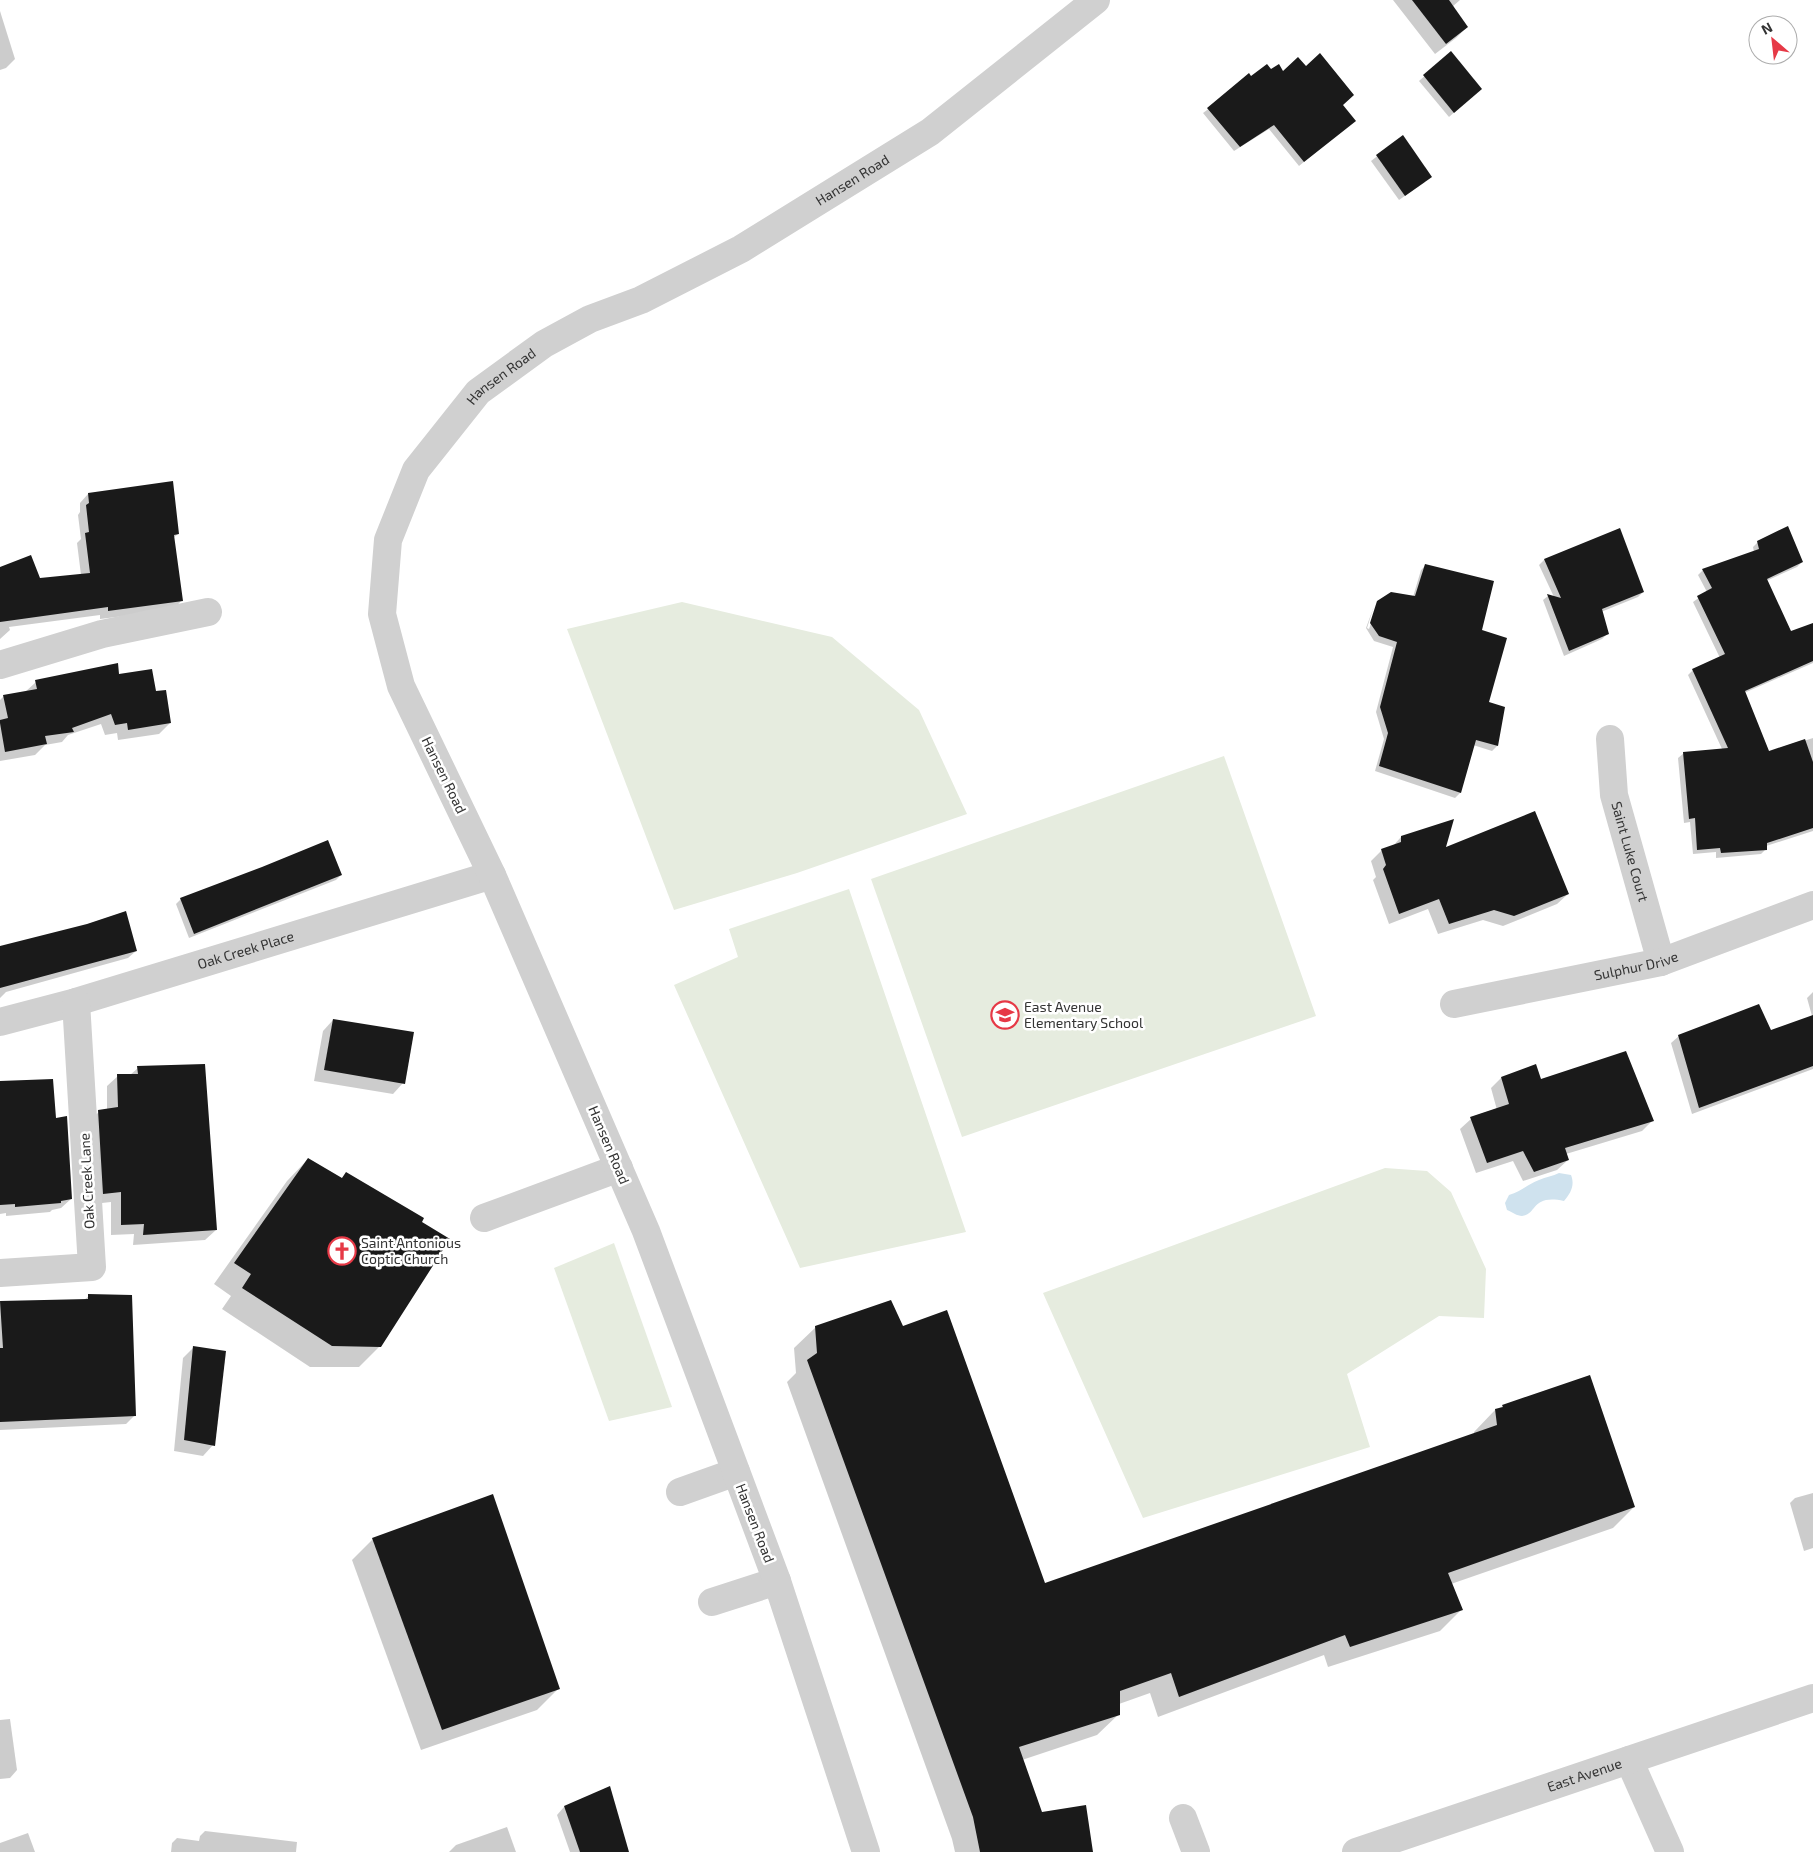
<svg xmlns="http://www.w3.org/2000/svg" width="1813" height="1852" font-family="'Exo 2',sans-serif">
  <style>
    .green { fill: #e6ecdf }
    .water { fill: #cfe2ee }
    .shadow { fill: #0003 }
    .building { fill: #1a1a1a }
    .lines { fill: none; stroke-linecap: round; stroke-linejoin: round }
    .minor { stroke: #d0d0d0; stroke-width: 28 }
    .labels { text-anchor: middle; stroke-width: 5; stroke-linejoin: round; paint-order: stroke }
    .street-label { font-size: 14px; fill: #333; stroke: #fff }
    .poi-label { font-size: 14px; fill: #333; stroke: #fff; text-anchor: start }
  </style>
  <rect width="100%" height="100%" fill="#fff"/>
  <g class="green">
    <polygon points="682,602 832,637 919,710 967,814 797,873 674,910 567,629"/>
    <polygon points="1224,756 1316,1016 962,1137 871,879"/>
    <polygon points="849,889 966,1232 800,1268 674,985 738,957 729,929"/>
    <polygon points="1385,1168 1427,1171 1451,1192 1486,1269 1484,1318 1439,1316 1347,1374 1370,1447 1143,1518 1043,1293"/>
    <polygon points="614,1243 672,1407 609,1421 554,1268"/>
  </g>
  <path class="water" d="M1559 1173 1571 1175C1575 1185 1571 1193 1564 1201 1531 1194 1537 1215 1522 1216 1517 1216 1512 1212 1507 1210L1505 1203 1509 1195C1522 1191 1528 1184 1539 1180 1546 1177 1553 1176 1559 1173Z"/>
  <g class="shadow">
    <polygon points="1393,0 1460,0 1452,7 1467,27 1456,38 1435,54"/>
    <polygon points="0,11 15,59 6,68 0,70"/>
    <polygon points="1451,53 1475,94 1449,117 1419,81"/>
    <polygon points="1271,71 1283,73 1354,121 1299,166 1269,129 1234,151 1203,113 1251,77"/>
    <polygon points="1402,137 1425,182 1399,200 1371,161"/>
    <polygon points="88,494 178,534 173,538 181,601 173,610 100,619 100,615 9,627 10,630 0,639 0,568 39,580 81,575 77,543 81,539 78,515 80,512 80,503"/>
    <polygon points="1619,530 1643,592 1638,597 1601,612 1607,634 1602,639 1564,656 1543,600 1548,596 1554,597 1539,565 1544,560"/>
    <polygon points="1758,542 1802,562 1797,567 1766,581 1791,632 1813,624 1813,663 1744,693 1769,752 1813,738 1813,831 1766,846 1766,849 1761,854 1716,858 1716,852 1693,854 1690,822 1684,823 1678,758 1684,753 1722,749 1688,675 1693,670 1720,658 1693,602 1707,592 1698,575 1703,570 1754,552 1753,547"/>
    <polygon points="1426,565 1481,631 1488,703 1503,708 1497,746 1492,751 1473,745 1460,793 1455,798 1375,771 1384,739 1376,712 1393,647 1374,641 1366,628 1374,606 1367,628 1369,629 1378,603 1413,597 1421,570"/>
    <polygon points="118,675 155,693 170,723 159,734 118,740 117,733 105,735 101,724 68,735 62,742 45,745 35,755 0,761 0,700 4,696 24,693 36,682"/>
    <polygon points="1401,837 1444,849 1568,894 1557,904 1503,926 1483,920 1438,934 1428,909 1389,924 1373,880 1376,877 1371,861 1382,850 1393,846"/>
    <polygon points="341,875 336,880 189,938 176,904 181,899"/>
    <polygon points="0,947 136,951 128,958 6,992 0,998"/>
    <polygon points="1813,992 1813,1069 1692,1114 1671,1043 1679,1036 1770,1032 1812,1016 1807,998"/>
    <polygon points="333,1020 403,1083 393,1094 314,1081 323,1031"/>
    <polygon points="138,1068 216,1230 205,1240 133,1245 134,1234 111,1235 111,1202 93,1204 88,1122 99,1112 107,1110 107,1086 118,1076 130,1075"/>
    <polygon points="1501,1078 1540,1081 1652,1121 1642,1131 1566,1154 1568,1160 1557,1170 1523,1181 1513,1161 1476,1173 1460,1129 1471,1119 1497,1110 1491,1088"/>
    <polygon points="0,1083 55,1119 71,1199 61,1208 52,1210 50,1212 6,1216 6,1213 0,1214"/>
    <polygon points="308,1159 341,1179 346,1174 380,1346 359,1367 310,1367 222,1309 231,1296 214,1284 287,1181"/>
    <polygon points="89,1296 135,1415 126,1424 0,1430 0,1302 84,1300"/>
    <polygon points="816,1327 902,1327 1044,1585 1474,1434 1474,1432 1495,1410 1503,1406 1634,1507 1613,1528 1451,1584 1461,1610 1440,1631 1328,1667 1324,1655 1158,1717 1150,1693 1119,1704 1119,1714 1097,1735 1022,1760 1041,1813 1092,1852 955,1852 952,1839 787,1382 796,1373 794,1348"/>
    <polygon points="194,1347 213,1445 203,1456 174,1451 183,1358"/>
    <polygon points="1813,1493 1813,1548 1804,1551 1790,1503 1795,1498"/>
    <polygon points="373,1539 558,1689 537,1710 421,1750 352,1560"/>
    <polygon points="10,1719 17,1770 10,1778 0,1779 0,1720"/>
    <polygon points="564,1807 628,1852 570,1852 557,1815"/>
    <polygon points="507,1827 516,1852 449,1852 456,1845"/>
    <polygon points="205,1831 297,1842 296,1852 171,1852 172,1843 177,1838 199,1841 200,1836"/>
    <polygon points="28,1833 35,1852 0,1852 0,1843"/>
  </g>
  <g class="building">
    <polygon points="1412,0 1449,0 1468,27 1446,44"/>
    <polygon points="1451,51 1482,89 1454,113 1423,75"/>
    <polygon points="1320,53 1354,95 1343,105 1356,121 1304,162 1274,125 1240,147 1207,108 1249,73 1251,76 1267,64 1271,69 1279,64 1283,71 1298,57 1306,66"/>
    <polygon points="1403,135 1432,177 1405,196 1376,155"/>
    <polygon points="173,481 179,534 174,535 183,601 108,611 108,607 0,622 0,567 31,555 40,578 90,573 85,533 89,532 86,505 89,503 88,493"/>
    <polygon points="1788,526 1803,562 1767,579 1791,631 1813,623 1813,661 1745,691 1769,751 1805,739 1813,762 1813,828 1767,843 1767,850 1721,853 1720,848 1697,850 1695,818 1689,819 1683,752 1728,748 1692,669 1725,654 1697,596 1712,588 1702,569 1759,549 1757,541"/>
    <polygon points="1620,528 1644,592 1602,609 1609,634 1569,651 1547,594 1561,598 1544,559"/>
    <polygon points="1425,564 1494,581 1482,630 1507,638 1489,702 1505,707 1498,746 1476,740 1461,793 1379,766 1388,733 1380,707 1397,642 1379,636 1370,623 1377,601 1391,592 1415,596"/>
    <polygon points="118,663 119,674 152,669 156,691 166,690 171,723 128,730 127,723 115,725 111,714 72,728 74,732 45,736 47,744 5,752 0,723 0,720 8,718 3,695 37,689 35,680"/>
    <polygon points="1535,811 1569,894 1514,916 1494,910 1449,924 1439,899 1399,914 1383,869 1386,865 1381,849 1401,842 1401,836 1454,819 1446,847"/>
    <polygon points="328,840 342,875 194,934 180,898 262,867"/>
    <polygon points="126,911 137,951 0,988 0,946 87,924"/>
    <polygon points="1759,1004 1771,1030 1813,1015 1813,1066 1699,1108 1678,1035"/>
    <polygon points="333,1019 414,1032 405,1084 324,1070"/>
    <polygon points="1626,1051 1654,1121 1565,1148 1569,1160 1534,1172 1523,1151 1487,1163 1470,1117 1509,1104 1501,1077 1536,1064 1541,1079"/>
    <polygon points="205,1064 217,1230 143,1235 144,1224 121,1225 121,1192 103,1194 98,1110 118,1107 117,1074 138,1074 137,1066"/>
    <polygon points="53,1079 56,1118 67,1116 72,1199 61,1201 61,1203 15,1207 15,1204 0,1205 0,1081"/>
    <polygon points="308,1158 342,1178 346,1172 424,1218 422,1222 450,1239 381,1347 332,1346 242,1288 251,1274 234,1263"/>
    <polygon points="88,1294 132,1295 136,1416 0,1422 0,1348 3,1348 0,1301 88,1299"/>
    <polygon points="891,1300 903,1326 947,1310 1045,1583 1497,1425 1495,1409 1503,1407 1502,1405 1590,1375 1635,1507 1448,1573 1463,1610 1350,1647 1345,1635 1179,1697 1171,1673 1120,1691 1120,1715 1019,1747 1042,1812 1086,1805 1093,1852 980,1852 973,1817 807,1360 817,1353 815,1326"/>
    <polygon points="193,1346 226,1351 215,1446 184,1440"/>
    <polygon points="493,1494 560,1689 442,1730 372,1538"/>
    <polygon points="610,1786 629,1852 580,1852 564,1806"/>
  </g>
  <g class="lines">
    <g class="minor">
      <polyline points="0,665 102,634 208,612"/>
      <path id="s1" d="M1610 739 1614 795 1661 962"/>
      <path id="s2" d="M1454 1004 1661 962 1813 905"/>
      <path id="s3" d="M0 1022 76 1002 492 875"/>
      <polyline points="484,1218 619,1168"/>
      <polyline points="0,1273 92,1267 76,1002"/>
      <polyline points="680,1492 736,1472"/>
      <polyline points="712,1602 777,1581"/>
      <polyline points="1629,1760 1670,1852"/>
      <polyline points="1183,1818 1196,1852"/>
      <path id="s4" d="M866 1852 777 1581 646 1231 492 875 401 686 382 614 388 540 416 470 478 392 544 344 590 319 641 300 741 249 930 132 1096 0"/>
      <path id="s5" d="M1356 1852 1813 1698"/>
    </g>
  </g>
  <defs>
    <g id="school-ring" transform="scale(1.4375)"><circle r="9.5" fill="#fff" stroke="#e63946" stroke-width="1.5"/><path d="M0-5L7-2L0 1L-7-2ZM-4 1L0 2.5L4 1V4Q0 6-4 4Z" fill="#e63946"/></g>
    <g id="church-ring" transform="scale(1.4375)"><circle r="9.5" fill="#fff" stroke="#e63946" stroke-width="1.5"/><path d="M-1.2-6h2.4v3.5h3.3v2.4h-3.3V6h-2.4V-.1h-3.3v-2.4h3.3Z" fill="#e63946"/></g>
  </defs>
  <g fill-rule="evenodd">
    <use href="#school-ring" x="1005" y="1015"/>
    <use href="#church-ring" x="342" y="1251"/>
  </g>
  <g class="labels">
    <g class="street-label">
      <text dy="5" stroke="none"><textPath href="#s4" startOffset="2012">Hansen Road</textPath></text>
      <text dy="5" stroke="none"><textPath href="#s4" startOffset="1608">Hansen Road</textPath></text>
      <text transform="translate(444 775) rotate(64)" y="5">Hansen Road</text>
      <text dy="5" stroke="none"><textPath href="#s1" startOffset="115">Saint Luke Court</textPath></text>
      <text dy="5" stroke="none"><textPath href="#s3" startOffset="256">Oak Creek Place</textPath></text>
      <text dy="5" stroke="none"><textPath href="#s2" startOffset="186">Sulphur Drive</textPath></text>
      <text transform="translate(609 1145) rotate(67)" y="5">Hansen Road</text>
      <text transform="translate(87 1181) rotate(-93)" y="5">Oak Creek Lane</text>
      <text transform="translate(755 1523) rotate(69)" y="5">Hansen Road</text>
      <text dy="5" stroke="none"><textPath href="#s5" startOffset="241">East Avenue</textPath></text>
    </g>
    <g class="poi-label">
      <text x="1024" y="1012">East Avenue<tspan x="1024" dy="16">Elementary School</tspan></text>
      <text x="361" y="1248">Saint Antonious<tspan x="361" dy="16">Coptic Church</tspan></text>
    </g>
  </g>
  <g transform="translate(1773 40) rotate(332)"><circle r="24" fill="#ffffff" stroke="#adadad"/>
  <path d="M0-4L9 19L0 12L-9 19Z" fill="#e63946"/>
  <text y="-8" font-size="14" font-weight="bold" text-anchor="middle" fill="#333333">N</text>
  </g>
</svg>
